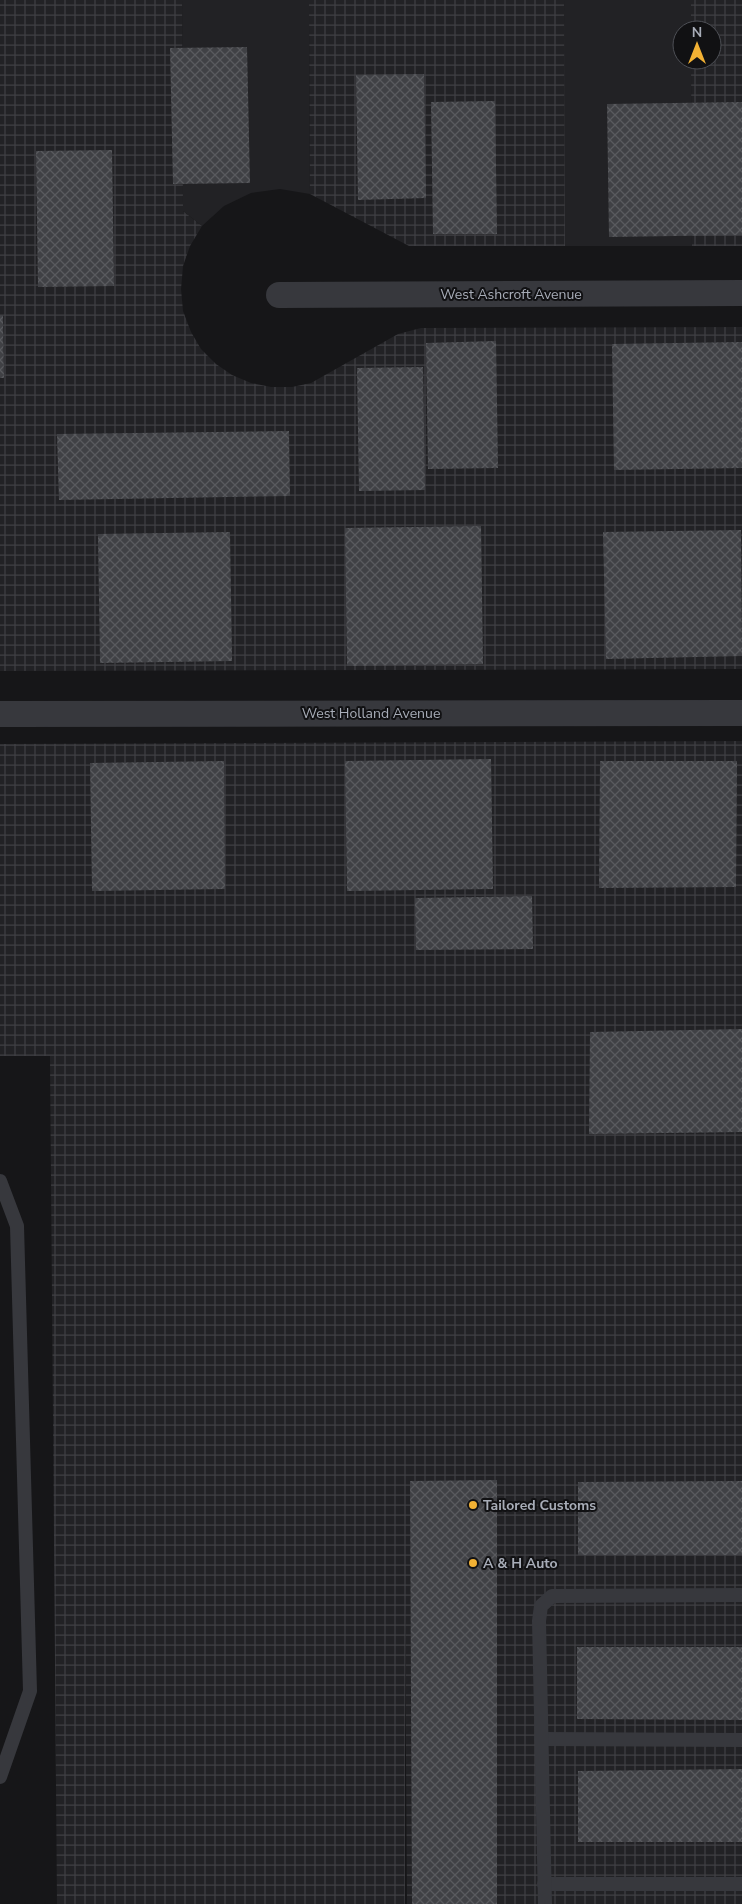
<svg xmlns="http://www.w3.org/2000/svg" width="742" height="1904" font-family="'Nunito Sans',sans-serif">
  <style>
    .built { fill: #222225 }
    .industrial { fill: url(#industrial-grid) }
    .building { fill: url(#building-cross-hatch) }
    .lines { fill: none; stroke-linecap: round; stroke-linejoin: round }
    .lane { stroke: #37383d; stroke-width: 14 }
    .street { stroke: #37383d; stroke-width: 26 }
    .poi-dot { fill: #f2b134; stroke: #111113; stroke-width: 2 }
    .labels { text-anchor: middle; stroke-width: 4; stroke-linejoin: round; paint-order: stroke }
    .street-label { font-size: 14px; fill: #a8adb8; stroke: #111113 }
    .poi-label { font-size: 14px; font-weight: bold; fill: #a8adb8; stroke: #111113; text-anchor: start }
  </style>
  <defs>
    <pattern id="industrial-grid" width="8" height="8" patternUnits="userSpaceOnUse" patternTransform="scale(1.25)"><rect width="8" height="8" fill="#222225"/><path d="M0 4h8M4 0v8" fill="none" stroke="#3f3f43"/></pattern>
    <pattern id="building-cross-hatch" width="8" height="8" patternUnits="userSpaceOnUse" patternTransform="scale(1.25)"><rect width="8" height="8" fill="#404145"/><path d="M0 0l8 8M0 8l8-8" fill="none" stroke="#595a5e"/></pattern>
  </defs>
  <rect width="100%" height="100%" fill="#161618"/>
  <g class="built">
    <polygon points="182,0 309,0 310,194 280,189 251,193 224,206 202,226 183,211"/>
    <polygon points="564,0 691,0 691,30 682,30 682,60 691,60 692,246 565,246"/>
  </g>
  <g class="industrial">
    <polygon points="0,0 182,0 183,211 202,226 190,246 183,266 181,289 183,311 191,332 201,349 216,364 232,375 251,383 271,387 292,387 311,383 398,334 421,328 742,327 742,669 0,671"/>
    <polygon points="309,0 564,0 565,246 409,246 310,194"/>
    <polygon points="691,0 742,0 742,246 692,246 691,60 712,60 712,30 691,30"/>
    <polygon points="742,741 742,1904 407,1904 405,1606 405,1904 57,1904 50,1056 0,1056 0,744"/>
  </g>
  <g class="building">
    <polygon points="247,47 250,183 173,184 170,48"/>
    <polygon points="424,74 426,198 358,200 356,75"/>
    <polygon points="495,101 497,234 433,234 431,102"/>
    <polygon points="742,102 742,235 609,237 607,104"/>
    <polygon points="112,150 114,286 38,287 36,151"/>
    <polygon points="0,315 3,315 4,378 0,378"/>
    <polygon points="496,341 498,468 428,469 426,343"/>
    <polygon points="742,342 742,468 614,470 612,344"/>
    <polygon points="423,367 425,490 359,491 357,368"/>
    <polygon points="289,431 290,496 59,500 57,434"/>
    <polygon points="481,526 483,664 347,666 345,528"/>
    <polygon points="741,530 742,656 606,659 603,532"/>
    <polygon points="230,532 232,661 100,663 98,534"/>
    <polygon points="491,759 493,889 347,891 345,761"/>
    <polygon points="224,761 225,889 92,891 90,763"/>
    <polygon points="600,761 737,761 736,887 599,888"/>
    <polygon points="532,896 533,949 416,950 415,898"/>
    <polygon points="742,1029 742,1132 589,1134 590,1032"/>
    <polygon points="497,1480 497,1904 412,1904 410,1481"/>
    <polygon points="742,1481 742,1555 578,1555 578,1482"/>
    <polygon points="577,1647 742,1647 742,1720 577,1719"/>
    <polygon points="742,1769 742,1842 578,1842 578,1771"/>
  </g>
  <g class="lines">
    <g class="lane">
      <polyline points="0,1181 17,1226 30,1691 0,1777"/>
      <polyline points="541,1739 742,1740"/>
      <polyline points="544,1884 742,1884"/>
      <polyline points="545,1904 539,1621 541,1606 552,1596 742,1595"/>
    </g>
    <g class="street">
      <polyline points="279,295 742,293"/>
      <polyline points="0,714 742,713"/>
    </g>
  </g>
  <g class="poi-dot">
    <circle cx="473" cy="1505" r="5"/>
    <circle cx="473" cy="1563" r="5"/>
  </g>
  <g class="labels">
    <g class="street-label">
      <text x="511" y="299">West Ashcroft Avenue</text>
      <text x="371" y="718">West Holland Avenue</text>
    </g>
    <g class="poi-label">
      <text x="483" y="1510">Tailored Customs</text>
      <text x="483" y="1568">A &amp; H Auto</text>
    </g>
  </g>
  <g transform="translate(697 45)"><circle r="24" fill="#111113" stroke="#4d4f55"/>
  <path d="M0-4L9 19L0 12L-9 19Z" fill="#f2b134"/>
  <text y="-8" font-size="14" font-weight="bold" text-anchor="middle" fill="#a8adb8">N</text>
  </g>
</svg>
